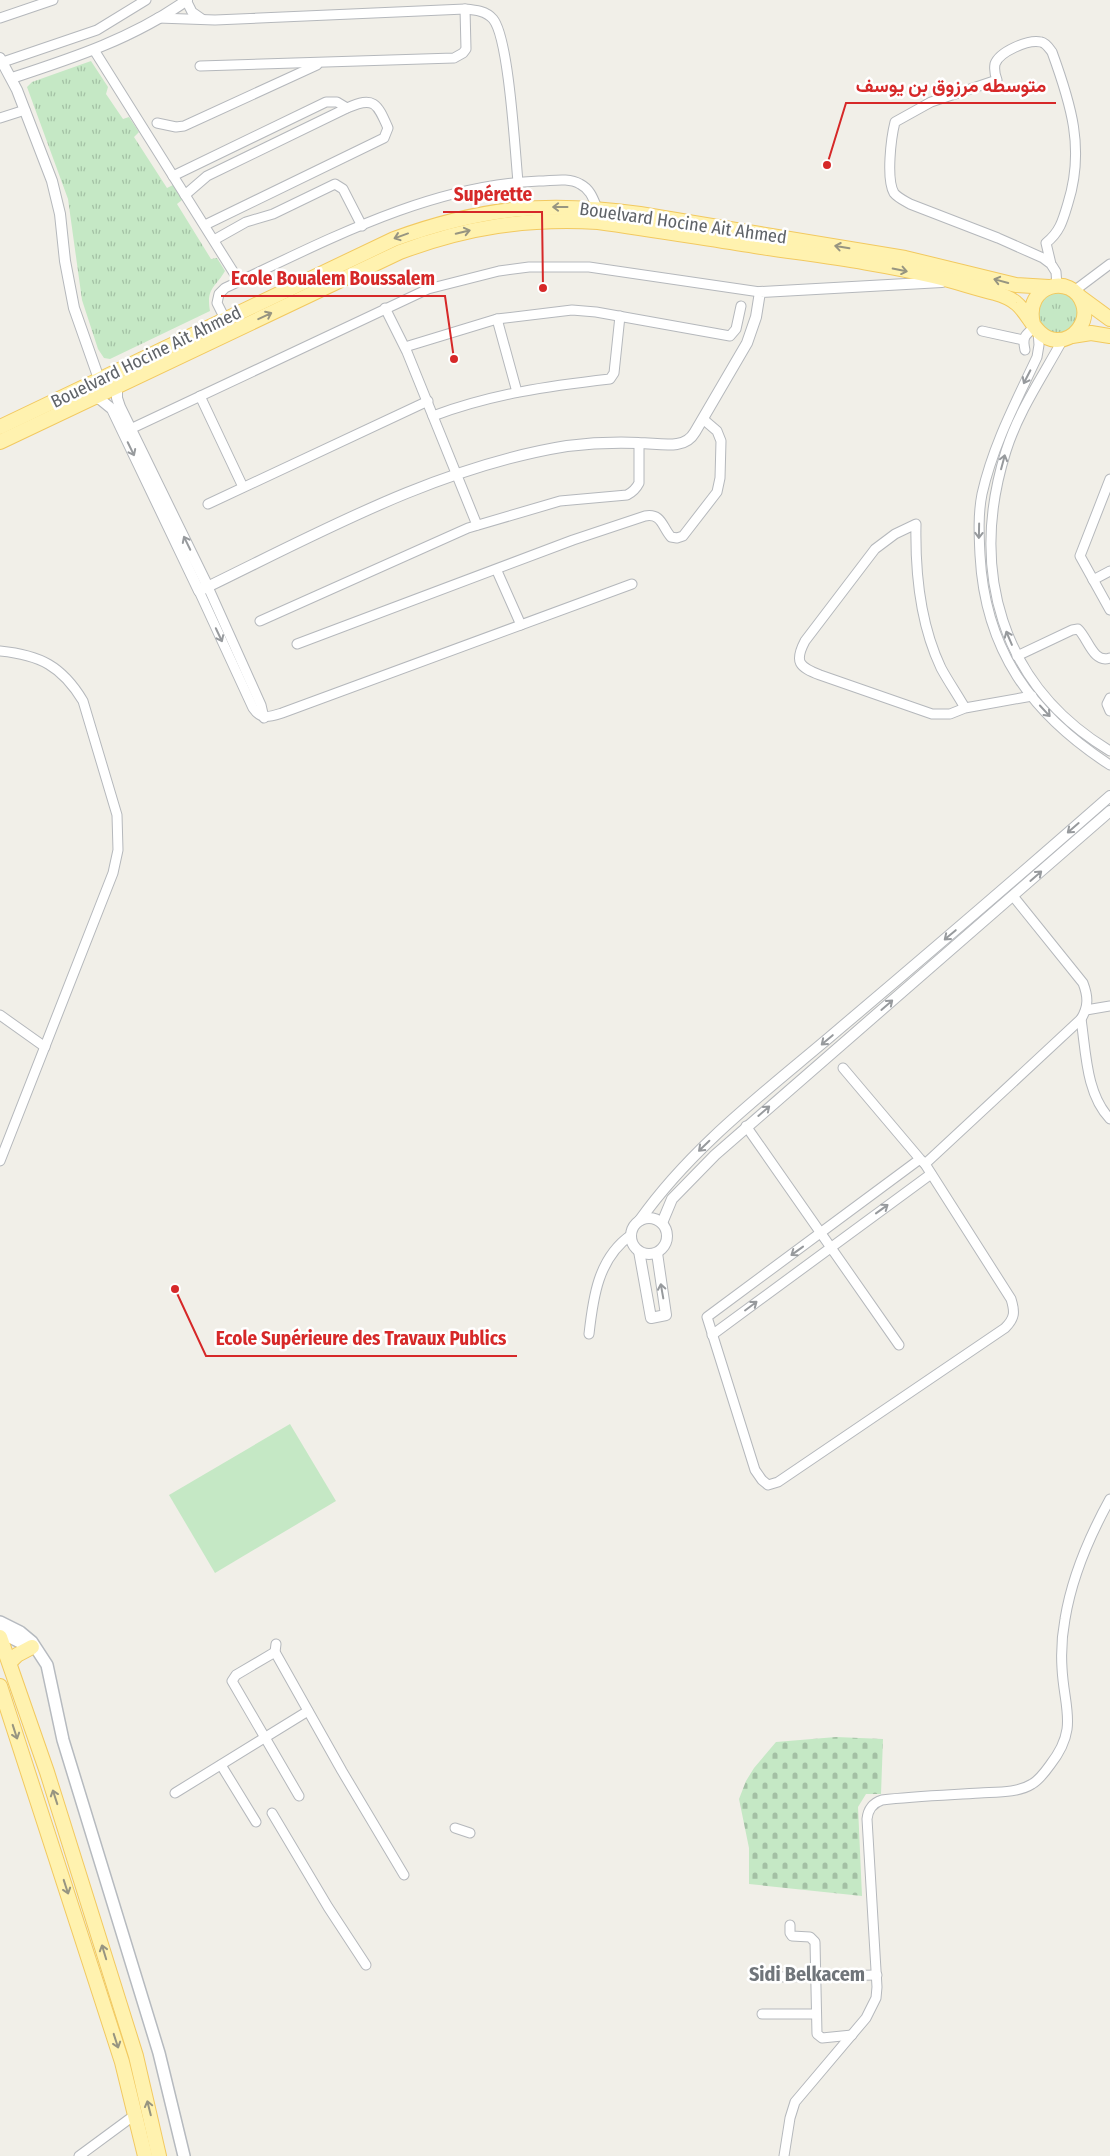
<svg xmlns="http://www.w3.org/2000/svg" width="1110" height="2156" font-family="'Fira Sans Condensed',Vazirmatn,sans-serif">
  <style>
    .grass { fill: url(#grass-tufts) }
    .cemetery { fill: url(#cemetery-stones) }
    .pitch { fill: #c5e8c5 }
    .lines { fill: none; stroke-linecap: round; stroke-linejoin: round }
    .minor-casing { stroke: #b5b8bc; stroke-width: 11 }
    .tertiary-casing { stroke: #b5b8bc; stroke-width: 12 }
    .secondary-casing { stroke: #b6babf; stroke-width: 14 }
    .primary-casing { stroke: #f2c960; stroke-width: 16 }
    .minor { stroke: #fff; stroke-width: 9 }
    .tertiary { stroke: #fff; stroke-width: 10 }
    .secondary { stroke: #fff; stroke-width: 11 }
    .primary { stroke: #fff2af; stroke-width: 14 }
    .oneway { stroke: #979581 }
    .oneway2 { stroke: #979a9d }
    .labels { text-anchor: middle; stroke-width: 5; stroke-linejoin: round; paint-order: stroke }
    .street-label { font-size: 18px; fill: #5f6368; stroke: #fff }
    .quarter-label { font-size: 20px; font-weight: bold; fill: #70757a; stroke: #fff }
    .leader { fill: none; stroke: #d62828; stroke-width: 2 }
    .callout-dot { fill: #d62828; stroke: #fff; stroke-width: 2 }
    .callout-label { font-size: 19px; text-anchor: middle; font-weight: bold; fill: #d62828; stroke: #fff; stroke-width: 5; stroke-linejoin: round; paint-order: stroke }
  </style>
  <defs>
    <pattern id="grass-tufts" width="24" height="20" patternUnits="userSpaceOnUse" patternTransform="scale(1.25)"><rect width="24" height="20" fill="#c5e8c5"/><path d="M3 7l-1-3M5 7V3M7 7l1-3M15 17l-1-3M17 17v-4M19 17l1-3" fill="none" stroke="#a3c0a4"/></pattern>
    <pattern id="cemetery-stones" width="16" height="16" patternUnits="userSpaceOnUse" patternTransform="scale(1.25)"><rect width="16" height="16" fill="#c5e8c5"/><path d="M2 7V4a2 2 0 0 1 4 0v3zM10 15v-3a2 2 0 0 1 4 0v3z" fill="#a3c0a4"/></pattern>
  </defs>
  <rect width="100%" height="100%" fill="#f1efe8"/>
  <g class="grass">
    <path d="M91 61 108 87 106 94 123 119 129 117 139 132 134 137 167 188 173 185 182 200 177 204 211 259 217 258 225 271C215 288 206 288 210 311L110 359 104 358 98 349 82 300 68 199 27 87 32 82Z"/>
    <circle cx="1058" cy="313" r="21"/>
  </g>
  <polygon class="cemetery" points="836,1737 883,1739 881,1794 866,1794 858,1807 862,1896 749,1884 749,1848 739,1799 746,1781 754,1768 776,1742"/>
  <polygon class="pitch" points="290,1424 336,1501 215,1573 169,1495"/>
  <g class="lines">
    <g class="minor-casing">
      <g id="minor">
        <polyline points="186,0 192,12 202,19"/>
        <polyline points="0,18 53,0"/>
        <path d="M158 18 215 20 465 9C476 10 486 11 493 19 509 38 515 152 518 182"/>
        <polyline points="94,50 239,281"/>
        <polyline points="3,62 97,30 146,0"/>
        <polyline points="200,66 454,58 463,53 466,49 465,9"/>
        <polyline points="0,118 25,110"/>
        <polyline points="157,123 176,127 184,126 317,65"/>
        <polyline points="173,176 326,102 337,102 347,108"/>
        <path d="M185 195 207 176 347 108C374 96 377 103 388 128L384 138 205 225"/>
        <polyline points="214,240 246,222 273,214 335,184 343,189 362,226"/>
        <path d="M1051 264 1046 243C1060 232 1063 220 1068 203 1085 149 1071 104 1052 52 1049 48 1046 43 1041 42 1028 39 999 52 995 64 994 70 995 75 997 80L931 102 895 122C891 138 886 179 894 193 898 198 905 201 910 204L998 238 1043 258 1051 264 1056 272 1057 286"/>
        <polyline points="1074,291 1110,264"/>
        <polyline points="385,308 407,352 477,525"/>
        <path d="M225 319 217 303 219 294 225 288C324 242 428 185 539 181 552 181 568 177 580 184 590 189 593 198 597 208"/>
        <polyline points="497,319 517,392"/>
        <polyline points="982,331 1023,340"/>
        <path d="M1038 331 1039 345 1037 357C1016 402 993 445 982 494 978 514 979 535 980 555 985 650 1031 714 1110 765"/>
        <path d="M1063 339C1043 376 1019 410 1006 451 969 569 1000 685 1110 751"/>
        <polyline points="405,347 497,319 572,310 596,312 730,336 736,329 741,306"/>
        <path d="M1025 350C1022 337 1025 335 1035 327"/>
        <polyline points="200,396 243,487"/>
        <path d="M433 416C492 394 548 386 610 379L614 373 620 316"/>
        <polyline points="124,432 428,289 499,271 529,267 589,267 760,292"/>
        <polyline points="1110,479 1080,556 1110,610"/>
        <polyline points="208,504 428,401"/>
        <polyline points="497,571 521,625"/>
        <polyline points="1093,580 1110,571"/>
        <polyline points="208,587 261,705 264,718"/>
        <path d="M199 591 253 708C261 720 269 717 282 713L632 584"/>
        <path d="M260 621 468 528 560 501 627 495C633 492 636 489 639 483V443"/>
        <path d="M297 644 573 540 645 516C662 513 662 527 671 537L677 538 683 536 717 492 720 478 721 441 717 431 703 419"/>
        <path d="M0 651C40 655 62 666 83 701L117 815 118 850 113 873 0 1161"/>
        <path d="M1017 656 1072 630 1078 629C1088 638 1093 664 1110 658"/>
        <polyline points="1110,698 1107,704 1110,711"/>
        <path d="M965 708C957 694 948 681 941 668 920 624 915 572 916 524L895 534 875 549 805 641C794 662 799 667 820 675L932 714H950L965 708 1032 696"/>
        <polyline points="1086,1010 1110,1006"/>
        <polyline points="0,1015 45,1047"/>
        <path d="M1081 1019C1086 1052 1086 1094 1110 1119"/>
        <path d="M843 1068 920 1159 925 1164 1011 1299C1015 1312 1015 1318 1005 1328L778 1482 768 1485 762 1480 755 1470 707 1317 920 1159"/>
        <polyline points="746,1126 899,1345"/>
        <path d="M925 1164 1081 1019C1089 1006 1088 996 1083 983L1013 896"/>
        <path d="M589 1334C593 1298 598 1258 631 1235"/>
        <polyline points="712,1335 931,1174"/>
        <polyline points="276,1644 275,1652 342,1771 404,1875"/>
        <polyline points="275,1652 236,1675 232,1681 299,1796"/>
        <polyline points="221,1765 256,1822"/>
        <polyline points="175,1793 308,1711"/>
        <polyline points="272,1813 328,1907 366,1965"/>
        <polyline points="455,1828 470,1833"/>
        <polyline points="790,1925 790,1933 792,1936 810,1937 815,1942 817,2034 822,2038 852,2035"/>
        <polyline points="779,1977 877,1975"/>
        <polyline points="762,2014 815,2014"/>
        <polyline points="79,2156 136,2114"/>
        <path d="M784 2156 790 2118 795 2102 866 2018 876 1998 877 1987 867 1819C868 1809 873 1803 882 1800 914 1796 948 1795 980 1793 996 1792 1018 1793 1032 1784 1039 1780 1045 1772 1050 1765 1079 1728 1064 1709 1062 1668 1061 1652 1062 1635 1065 1619 1072 1576 1089 1537 1110 1499"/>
      </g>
    </g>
    <g class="tertiary-casing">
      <g id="tertiary">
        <polyline points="0,58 17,90 52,181 60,214 65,261 74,308 99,379"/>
        <path d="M12 78C73 58 134 38 187 0"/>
        <polyline points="117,386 117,398 120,407 208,587"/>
        <path d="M94 397 101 400 112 409 199 591C317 534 436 467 567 446 591 443 615 442 639 443 651 443 665 446 677 444 685 443 691 439 695 432L747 343 756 317 760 292 942 282"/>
        <circle cx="649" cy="1236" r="18"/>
        <path d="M640 1220C693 1145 769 1089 838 1030 929 953 1020 875 1110 796"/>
        <polyline points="662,1223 672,1199 715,1155 1110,811"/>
        <polyline points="639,1251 651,1318 666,1315 657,1253"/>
      </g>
    </g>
    <g class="secondary-casing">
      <g id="secondary">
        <polyline points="0,1622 20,1632 32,1642 47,1665 63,1740 159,2053 184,2156"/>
        <polyline points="0,1632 30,1647"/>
      </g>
    </g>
    <g class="primary-casing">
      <g id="primary">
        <polyline points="1080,297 1110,319"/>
        <polyline points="1072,336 1091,333 1110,336"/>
        <path d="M0 427 394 239C482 207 547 201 640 214L905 258 1016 285 1049 287"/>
        <path d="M0 442 400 252C467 227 526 218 598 222 650 229 702 238 755 246 814 255 875 262 933 276 954 281 975 288 995 293 1002 295 1010 298 1016 303 1030 314 1035 338 1056 340 1074 341 1089 322 1083 304 1072 272 1023 284 1033 324"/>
        <polyline points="0,1637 47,1772 136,2056 159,2156"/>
        <polyline points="10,1662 17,1655 32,1647"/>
        <polyline points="0,1686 122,2062 145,2156"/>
      </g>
    </g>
    <use href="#minor" class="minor"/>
    <use href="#tertiary" class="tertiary"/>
    <use href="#secondary" class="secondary"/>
    <use href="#primary" class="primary"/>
  </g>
  <defs><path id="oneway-shaft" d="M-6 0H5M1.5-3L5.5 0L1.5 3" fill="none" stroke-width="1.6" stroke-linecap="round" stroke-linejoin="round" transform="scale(1.25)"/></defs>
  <g class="oneway">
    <use href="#oneway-shaft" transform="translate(560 207) rotate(180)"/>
    <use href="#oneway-shaft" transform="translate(463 232) rotate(-14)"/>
    <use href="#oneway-shaft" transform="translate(401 236) rotate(160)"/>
    <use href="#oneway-shaft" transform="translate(842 247) rotate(-171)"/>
    <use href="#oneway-shaft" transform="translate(900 270) rotate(11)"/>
    <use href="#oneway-shaft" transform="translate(1001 281) rotate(-165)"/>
    <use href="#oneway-shaft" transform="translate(265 316) rotate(-25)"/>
    <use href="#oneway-shaft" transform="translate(15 1732) rotate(72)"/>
    <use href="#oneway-shaft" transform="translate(55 1797) rotate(-108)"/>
    <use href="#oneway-shaft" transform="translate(66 1887) rotate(72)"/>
    <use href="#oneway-shaft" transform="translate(104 1952) rotate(-107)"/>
    <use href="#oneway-shaft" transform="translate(116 2041) rotate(72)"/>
    <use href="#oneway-shaft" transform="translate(149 2108) rotate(-104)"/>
  </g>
  <g class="oneway2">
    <use href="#oneway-shaft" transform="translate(1027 377) rotate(117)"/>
    <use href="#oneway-shaft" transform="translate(131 449) rotate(64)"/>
    <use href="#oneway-shaft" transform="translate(1003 462) rotate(-75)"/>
    <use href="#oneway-shaft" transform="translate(979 531) rotate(91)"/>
    <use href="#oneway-shaft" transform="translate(187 543) rotate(-116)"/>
    <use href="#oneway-shaft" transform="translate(219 635) rotate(65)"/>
    <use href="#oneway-shaft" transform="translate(1009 638) rotate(-113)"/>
    <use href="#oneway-shaft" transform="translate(1045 711) rotate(47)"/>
    <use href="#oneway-shaft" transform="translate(1073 828) rotate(139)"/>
    <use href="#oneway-shaft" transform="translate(1036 876) rotate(-41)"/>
    <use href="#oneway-shaft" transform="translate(950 935) rotate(140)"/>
    <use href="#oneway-shaft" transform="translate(887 1005) rotate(-41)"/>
    <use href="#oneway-shaft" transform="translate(827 1040) rotate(140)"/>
    <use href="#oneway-shaft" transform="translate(764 1111) rotate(-41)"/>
    <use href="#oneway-shaft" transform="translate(704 1146) rotate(136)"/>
    <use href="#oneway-shaft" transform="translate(882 1209) rotate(-36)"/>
    <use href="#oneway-shaft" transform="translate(797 1251) rotate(144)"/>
    <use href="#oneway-shaft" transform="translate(662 1291) rotate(-100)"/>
    <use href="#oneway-shaft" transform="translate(751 1306) rotate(-37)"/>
  </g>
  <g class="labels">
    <g class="street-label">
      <text transform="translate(683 223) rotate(8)" y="6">Bouelvard Hocine Ait Ahmed</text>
      <text transform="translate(146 357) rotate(-26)" y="6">Bouelvard Hocine Ait Ahmed</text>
    </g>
    <g class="quarter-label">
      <text x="807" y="1981">Sidi Belkacem</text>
    </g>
  </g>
  <path class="leader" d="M827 165L846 103H1056M543 288L542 212H443M454 359L445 296H221M175 1289L206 1356H517"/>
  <g class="callout-dot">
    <circle cx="827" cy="165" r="5"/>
    <circle cx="543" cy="288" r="5"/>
    <circle cx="454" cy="359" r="5"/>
    <circle cx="175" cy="1289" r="5"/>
  </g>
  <g class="callout-label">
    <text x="951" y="92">متوسطه مرزوق بن يوسف</text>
    <text x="493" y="201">Supérette</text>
    <text x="333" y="285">Ecole Boualem Boussalem</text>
    <text x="361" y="1345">Ecole Supérieure des Travaux Publics</text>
  </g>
</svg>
